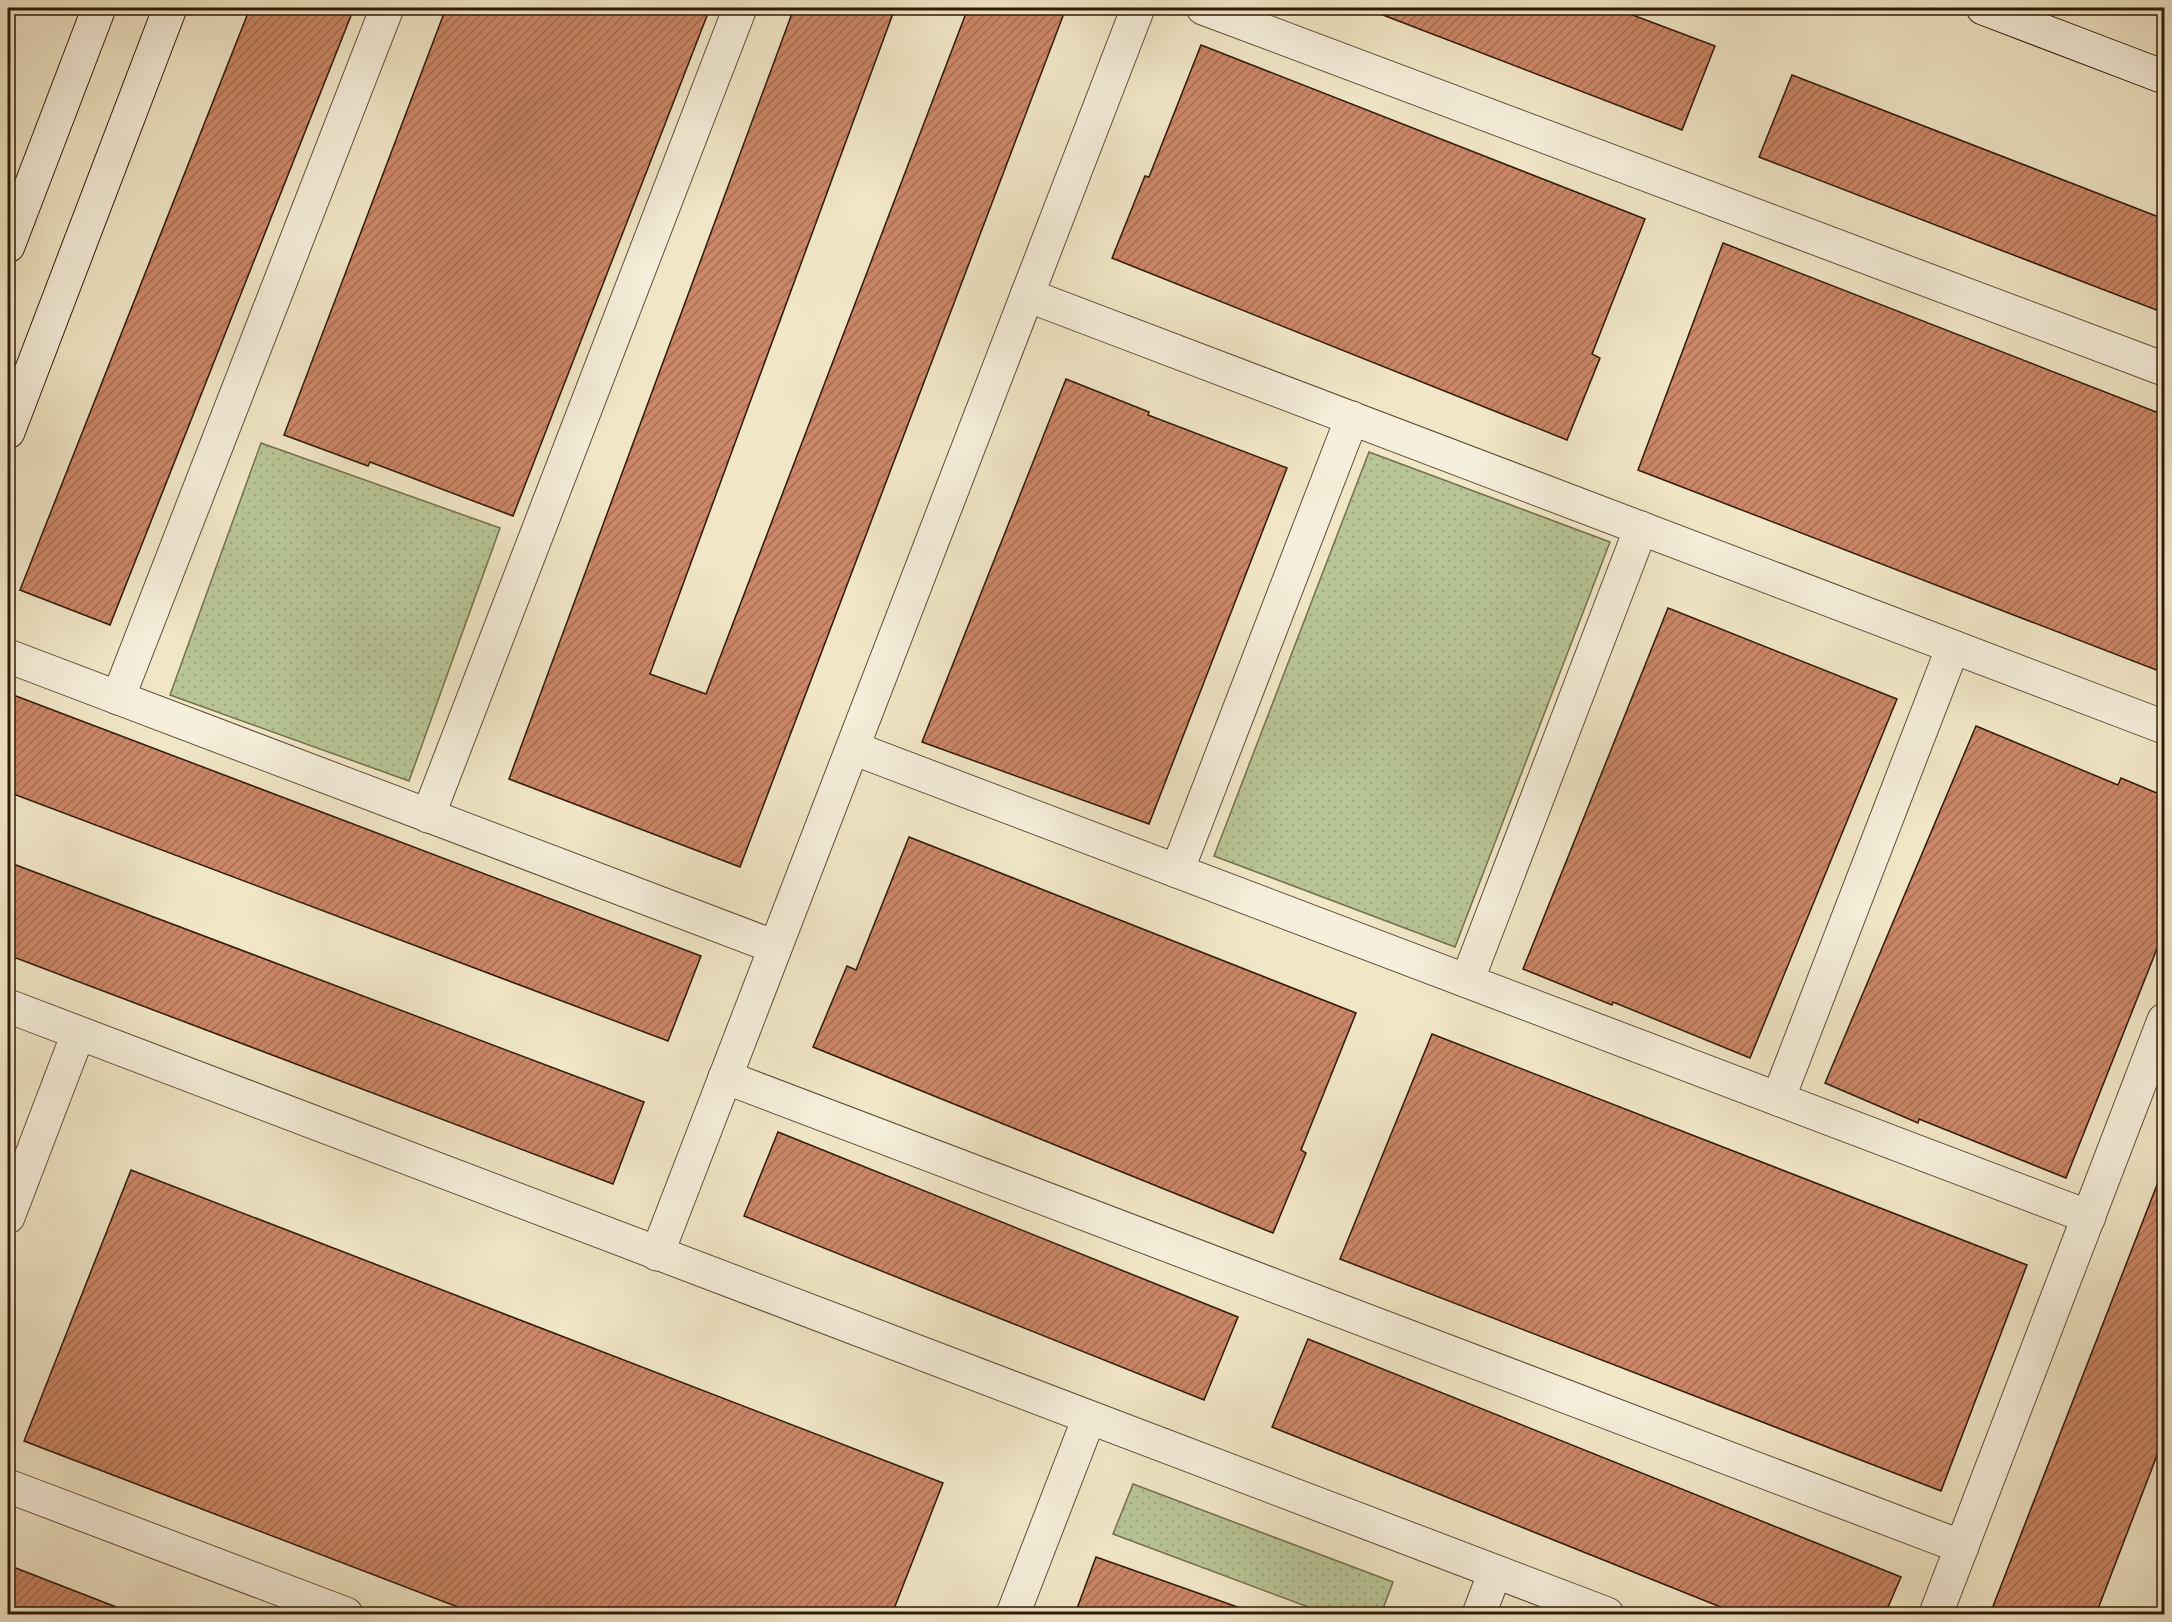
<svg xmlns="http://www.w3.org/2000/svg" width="2172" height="1622" font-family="'IM FELL Double Pica',serif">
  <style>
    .park { fill: url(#park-dots); stroke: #74704f; stroke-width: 1.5 }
    .building { fill: url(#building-hatch); stroke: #301a07; stroke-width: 1.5 }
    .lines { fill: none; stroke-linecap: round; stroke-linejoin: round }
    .street-casing { stroke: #604d37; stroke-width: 35 }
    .secondary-casing { stroke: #301a07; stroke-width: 35 }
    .street { stroke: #f6efdb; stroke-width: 33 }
    .secondary { stroke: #f6efdb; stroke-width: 33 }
  </style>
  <defs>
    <pattern id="park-dots" width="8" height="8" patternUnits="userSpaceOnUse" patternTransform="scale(1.5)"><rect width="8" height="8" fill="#b8c597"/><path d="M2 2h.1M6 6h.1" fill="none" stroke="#9ea981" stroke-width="1.8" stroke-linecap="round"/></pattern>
    <pattern id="building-hatch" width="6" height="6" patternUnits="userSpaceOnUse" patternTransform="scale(1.5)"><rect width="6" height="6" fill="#cb8767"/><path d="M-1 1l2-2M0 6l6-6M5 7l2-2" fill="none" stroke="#a56e53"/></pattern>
  </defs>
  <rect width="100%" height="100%" fill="#f1e7c7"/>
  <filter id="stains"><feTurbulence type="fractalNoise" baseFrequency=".00333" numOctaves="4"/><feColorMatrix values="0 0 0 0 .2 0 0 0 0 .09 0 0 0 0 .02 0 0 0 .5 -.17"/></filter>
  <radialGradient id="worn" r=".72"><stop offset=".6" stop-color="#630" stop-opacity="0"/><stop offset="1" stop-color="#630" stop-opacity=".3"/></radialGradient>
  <g class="park">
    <polygon points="261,443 500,528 409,781 170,695"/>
    <polygon points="1369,452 1610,542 1455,947 1214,856"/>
    <polygon points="1133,1484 1393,1582 1381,1614 1327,1614 1113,1534"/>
  </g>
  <g class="building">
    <polygon points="250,8 354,8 110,625 20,590"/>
    <polygon points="446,8 710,8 513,516 370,462 368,466 284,435"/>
    <polygon points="794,8 895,8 650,674 706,694 968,8 1066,8 740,867 509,779"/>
    <polygon points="1371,8 1614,8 1715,46 1682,130 1370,10"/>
    <polygon points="1201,45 1645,219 1592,354 1600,358 1567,440 1112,258 1145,176 1149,177"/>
    <polygon points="1792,75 2164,219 2164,313 1759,157"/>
    <polygon points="1723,243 2164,415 2164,673 1638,470"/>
    <polygon points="1066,379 1149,412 1148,415 1287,468 1149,824 922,742"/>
    <polygon points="1668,608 1897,699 1750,1058 1613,1002 1612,1005 1523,969"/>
    <polygon points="8,693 701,956 668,1041 8,792"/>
    <polygon points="1976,726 2118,785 2121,778 2164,796 2164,931 2066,1178 1919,1119 1918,1123 1825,1083"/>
    <polygon points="909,837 1356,1013 1301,1150 1306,1153 1273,1233 813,1047 847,966 856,970"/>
    <polygon points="8,862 644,1102 613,1184 8,955"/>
    <polygon points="1432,1034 2027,1265 1941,1491 1340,1259"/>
    <polygon points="778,1132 1238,1317 1204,1400 744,1216"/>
    <polygon points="131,1170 943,1483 892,1614 476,1614 24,1441"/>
    <polygon points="2162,1172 2164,1172 2164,1437 2096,1614 1990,1614"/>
    <polygon points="1308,1339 1901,1577 1885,1614 1738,1614 1272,1427"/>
    <polygon points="1096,1557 1246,1610 1245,1614 1075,1614"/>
    <polygon points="8,1565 129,1612 128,1614 8,1614"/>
  </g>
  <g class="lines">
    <g class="street-casing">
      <g id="street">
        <polyline points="1203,8 2164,369"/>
        <polyline points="1027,295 2164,727"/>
        <polyline points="8,656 775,947"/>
        <polyline points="118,698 387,8"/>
        <polyline points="853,748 2089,1217"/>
        <polyline points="428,816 740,8"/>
        <polyline points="1177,871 1352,418"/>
        <polyline points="1467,981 1641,528"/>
        <polyline points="8,1006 1607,1614"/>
        <polyline points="725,1077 1962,1547"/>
        <polyline points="1778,1099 1953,647"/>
        <polyline points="8,1217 78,1034"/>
        <polyline points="657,1254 1138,8"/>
        <polyline points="8,1486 346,1614"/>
        <polyline points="1937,1611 2164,1020"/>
        <polyline points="1013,1614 1089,1418"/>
        <polyline points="1479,1614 1495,1572"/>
      </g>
    </g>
    <g class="secondary-casing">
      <g id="secondary">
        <polyline points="1983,8 2164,77"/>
        <polyline points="8,246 99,8"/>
        <polyline points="8,432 170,8"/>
      </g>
    </g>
    <use href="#street" class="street"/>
    <use href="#secondary" class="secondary"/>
  </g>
  <rect width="2172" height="1622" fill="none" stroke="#f1e7c7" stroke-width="30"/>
  <rect x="9" y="9" width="2154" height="1604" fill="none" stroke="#301a07" stroke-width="3"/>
  <rect x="15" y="15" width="2142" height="1592" fill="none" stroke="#301a07" stroke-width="1.5"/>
  <rect width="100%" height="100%" filter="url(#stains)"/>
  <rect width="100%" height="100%" fill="url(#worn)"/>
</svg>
